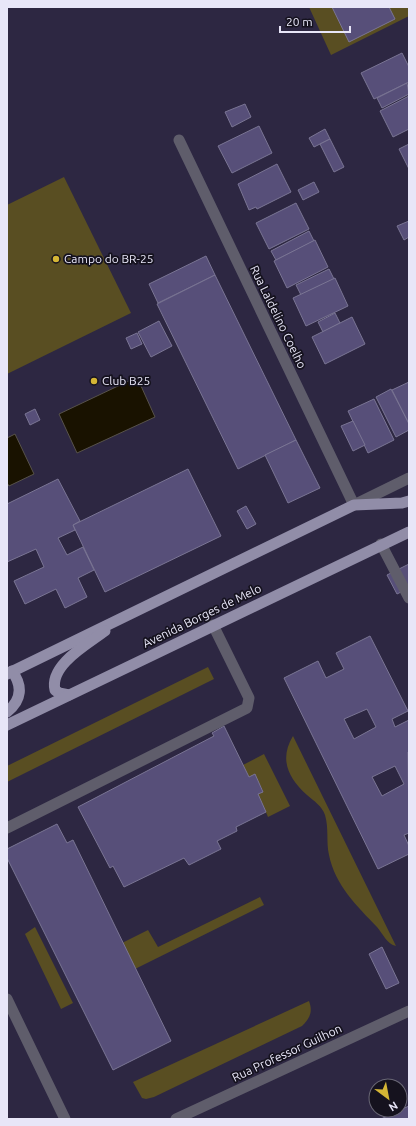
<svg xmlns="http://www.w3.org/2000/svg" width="416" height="1126" font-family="Ubuntu,sans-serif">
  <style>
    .green { fill: #594e22 }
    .water { fill: #191200; stroke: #57524a }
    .building { fill: #574f79; stroke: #7a7594; fill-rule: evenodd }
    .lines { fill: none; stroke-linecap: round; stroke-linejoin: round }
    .service { stroke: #5f5d6b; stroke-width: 11 }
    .minor { stroke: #5f5d6b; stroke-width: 11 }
    .tertiary { stroke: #5f5d6b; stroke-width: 11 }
    .primary { stroke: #918da8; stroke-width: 11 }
    .poi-dot { fill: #d4b535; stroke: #15121e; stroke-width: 1.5 }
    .labels { text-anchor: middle; stroke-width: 3.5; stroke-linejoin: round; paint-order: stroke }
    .poi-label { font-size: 12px; fill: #e8e6f8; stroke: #15121e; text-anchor: start }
    .street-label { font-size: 12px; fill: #e8e6f8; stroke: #15121e }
  </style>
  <rect width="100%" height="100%" fill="#2d2742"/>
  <g class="green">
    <polygon points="309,7 409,7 409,16 331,55"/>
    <polygon points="64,177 131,313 7,374 7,205"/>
    <polygon points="208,667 214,679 7,782 7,766"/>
    <path d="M293 736 396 946C387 944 383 934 377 927 357 906 335 885 329 855 326 842 329 828 325 815 322 806 314 801 307 795 288 778 279 759 293 736Z"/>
    <polygon points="264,754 290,806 268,817 258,794 263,791 255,775 249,777 243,765"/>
    <polygon points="260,897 264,905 135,969 122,943 148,930 158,947"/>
    <polygon points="35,927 73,1003 61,1009 25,934"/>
    <path d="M309 1001C313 1012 310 1018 302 1026L154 1097 146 1099 142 1098 133 1082Z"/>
  </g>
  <g class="water">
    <polygon points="137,377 155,417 77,453 59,414"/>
    <polygon points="15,434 34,474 9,486 7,483 7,438"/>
  </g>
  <g class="building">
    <polygon points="332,7 389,7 395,19 349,42"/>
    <polygon points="402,53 409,67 409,82 374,99 361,73"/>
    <polygon points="407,83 409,94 382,108 377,98"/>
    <polygon points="409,96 409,129 393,137 380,111"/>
    <polygon points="245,104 251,117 232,127 225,112"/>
    <polygon points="259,126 272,153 232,173 218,146"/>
    <polygon points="325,129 330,139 314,147 309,138"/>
    <polygon points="330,139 344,167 334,172 320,144"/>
    <polygon points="409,144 409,169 399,149"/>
    <polygon points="277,164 291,192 257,209 256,207 249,210 238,184"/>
    <polygon points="314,182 319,192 303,200 298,190"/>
    <polygon points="296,203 309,229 269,249 256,223"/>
    <polygon points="409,221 409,237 404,240 397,226"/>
    <polygon points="309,231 314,241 276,260 271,251"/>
    <polygon points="315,240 328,267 287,288 274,261"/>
    <polygon points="206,256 215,275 158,303 149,284"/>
    <polygon points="329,269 334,279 301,295 296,285"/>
    <polygon points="215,275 296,440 238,469 157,304"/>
    <polygon points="335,278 348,306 306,326 293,298"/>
    <polygon points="335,313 340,323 323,332 318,322"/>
    <polygon points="352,317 365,344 325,364 312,337"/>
    <polygon points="159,321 172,346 151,357 138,332"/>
    <polygon points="137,333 142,344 131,349 126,338"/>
    <polygon points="409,382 409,424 392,390"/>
    <polygon points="391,389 409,424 409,430 396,437 376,397"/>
    <polygon points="374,399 394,440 368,453 348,411"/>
    <polygon points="35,409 40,420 30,425 25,414"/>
    <polygon points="353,421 365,445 353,451 341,426"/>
    <polygon points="296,440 320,488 288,503 265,455"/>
    <polygon points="188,469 221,536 105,592 73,525"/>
    <polygon points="58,479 80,521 73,525 75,530 58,538 67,555 83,547 94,570 78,578 87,597 65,608 56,589 25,604 14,581 44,567 36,549 7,562 7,504"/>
    <polygon points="246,506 256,524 247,529 237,511"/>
    <polygon points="409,564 409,588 397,594 387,575"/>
    <path d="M370 636 408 711 392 719 395 727 409 720V751L408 752 409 833 404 835 409 846V854L378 869 284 678 318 661 326 678 344 669 336 653ZM367 709 376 727 354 739 344 719ZM395 766 404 784 382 796 372 777Z"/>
    <polygon points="224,726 249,777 255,774 263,792 258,794 266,812 236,827 237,831 217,841 221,849 189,865 184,858 124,887 113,866 110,868 78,807 214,736 212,733"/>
    <polygon points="57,824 67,843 73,840 171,1041 113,1070 7,858 7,849"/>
    <polygon points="382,947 399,983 386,989 369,954"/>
    <polygon points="409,1106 409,1119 381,1119 400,1110"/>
  </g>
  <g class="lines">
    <g class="service">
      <polyline points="381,544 409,598"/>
      <polyline points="7,828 247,708 249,698 213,625"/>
      <polyline points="7,999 65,1119"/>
      <polyline points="176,1119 409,1011"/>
    </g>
    <polyline class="minor" points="179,140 354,505"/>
    <polyline class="tertiary" points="354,505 409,478"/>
    <g class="primary">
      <polyline points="7,674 354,505 402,503 409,501"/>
      <path d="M69 695 59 693 55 690C49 665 88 644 105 631"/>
      <path d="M7 712C22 700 23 686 12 671"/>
      <polyline points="7,725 409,532"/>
    </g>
  </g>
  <g class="poi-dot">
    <circle cx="56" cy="259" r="4"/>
    <circle cx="94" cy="381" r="4"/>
  </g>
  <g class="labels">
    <g class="poi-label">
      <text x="64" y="263">Campo do BR-25</text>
      <text x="102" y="385">Club B25</text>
    </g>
    <g class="street-label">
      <text transform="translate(278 317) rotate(64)" y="4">Rua Laldelino Coelho</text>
      <text transform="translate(202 616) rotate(-26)" y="4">Avenida Borges de Melo</text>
      <text transform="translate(287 1053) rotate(-25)" y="4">Rua Professor Guilhon</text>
    </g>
  </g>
  <rect width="416" height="1126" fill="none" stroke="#e8e6f8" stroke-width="16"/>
  <g transform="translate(388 1098) rotate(148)"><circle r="19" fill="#15121e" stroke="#696775"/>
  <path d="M0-3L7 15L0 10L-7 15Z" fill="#d4b535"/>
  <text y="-6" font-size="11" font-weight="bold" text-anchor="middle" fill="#e8e6f8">N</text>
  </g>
  <path d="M280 26v6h70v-6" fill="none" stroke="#e8e6f8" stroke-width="2"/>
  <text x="286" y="26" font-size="12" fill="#e8e6f8" stroke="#15121e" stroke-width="3" paint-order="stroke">20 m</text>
</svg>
